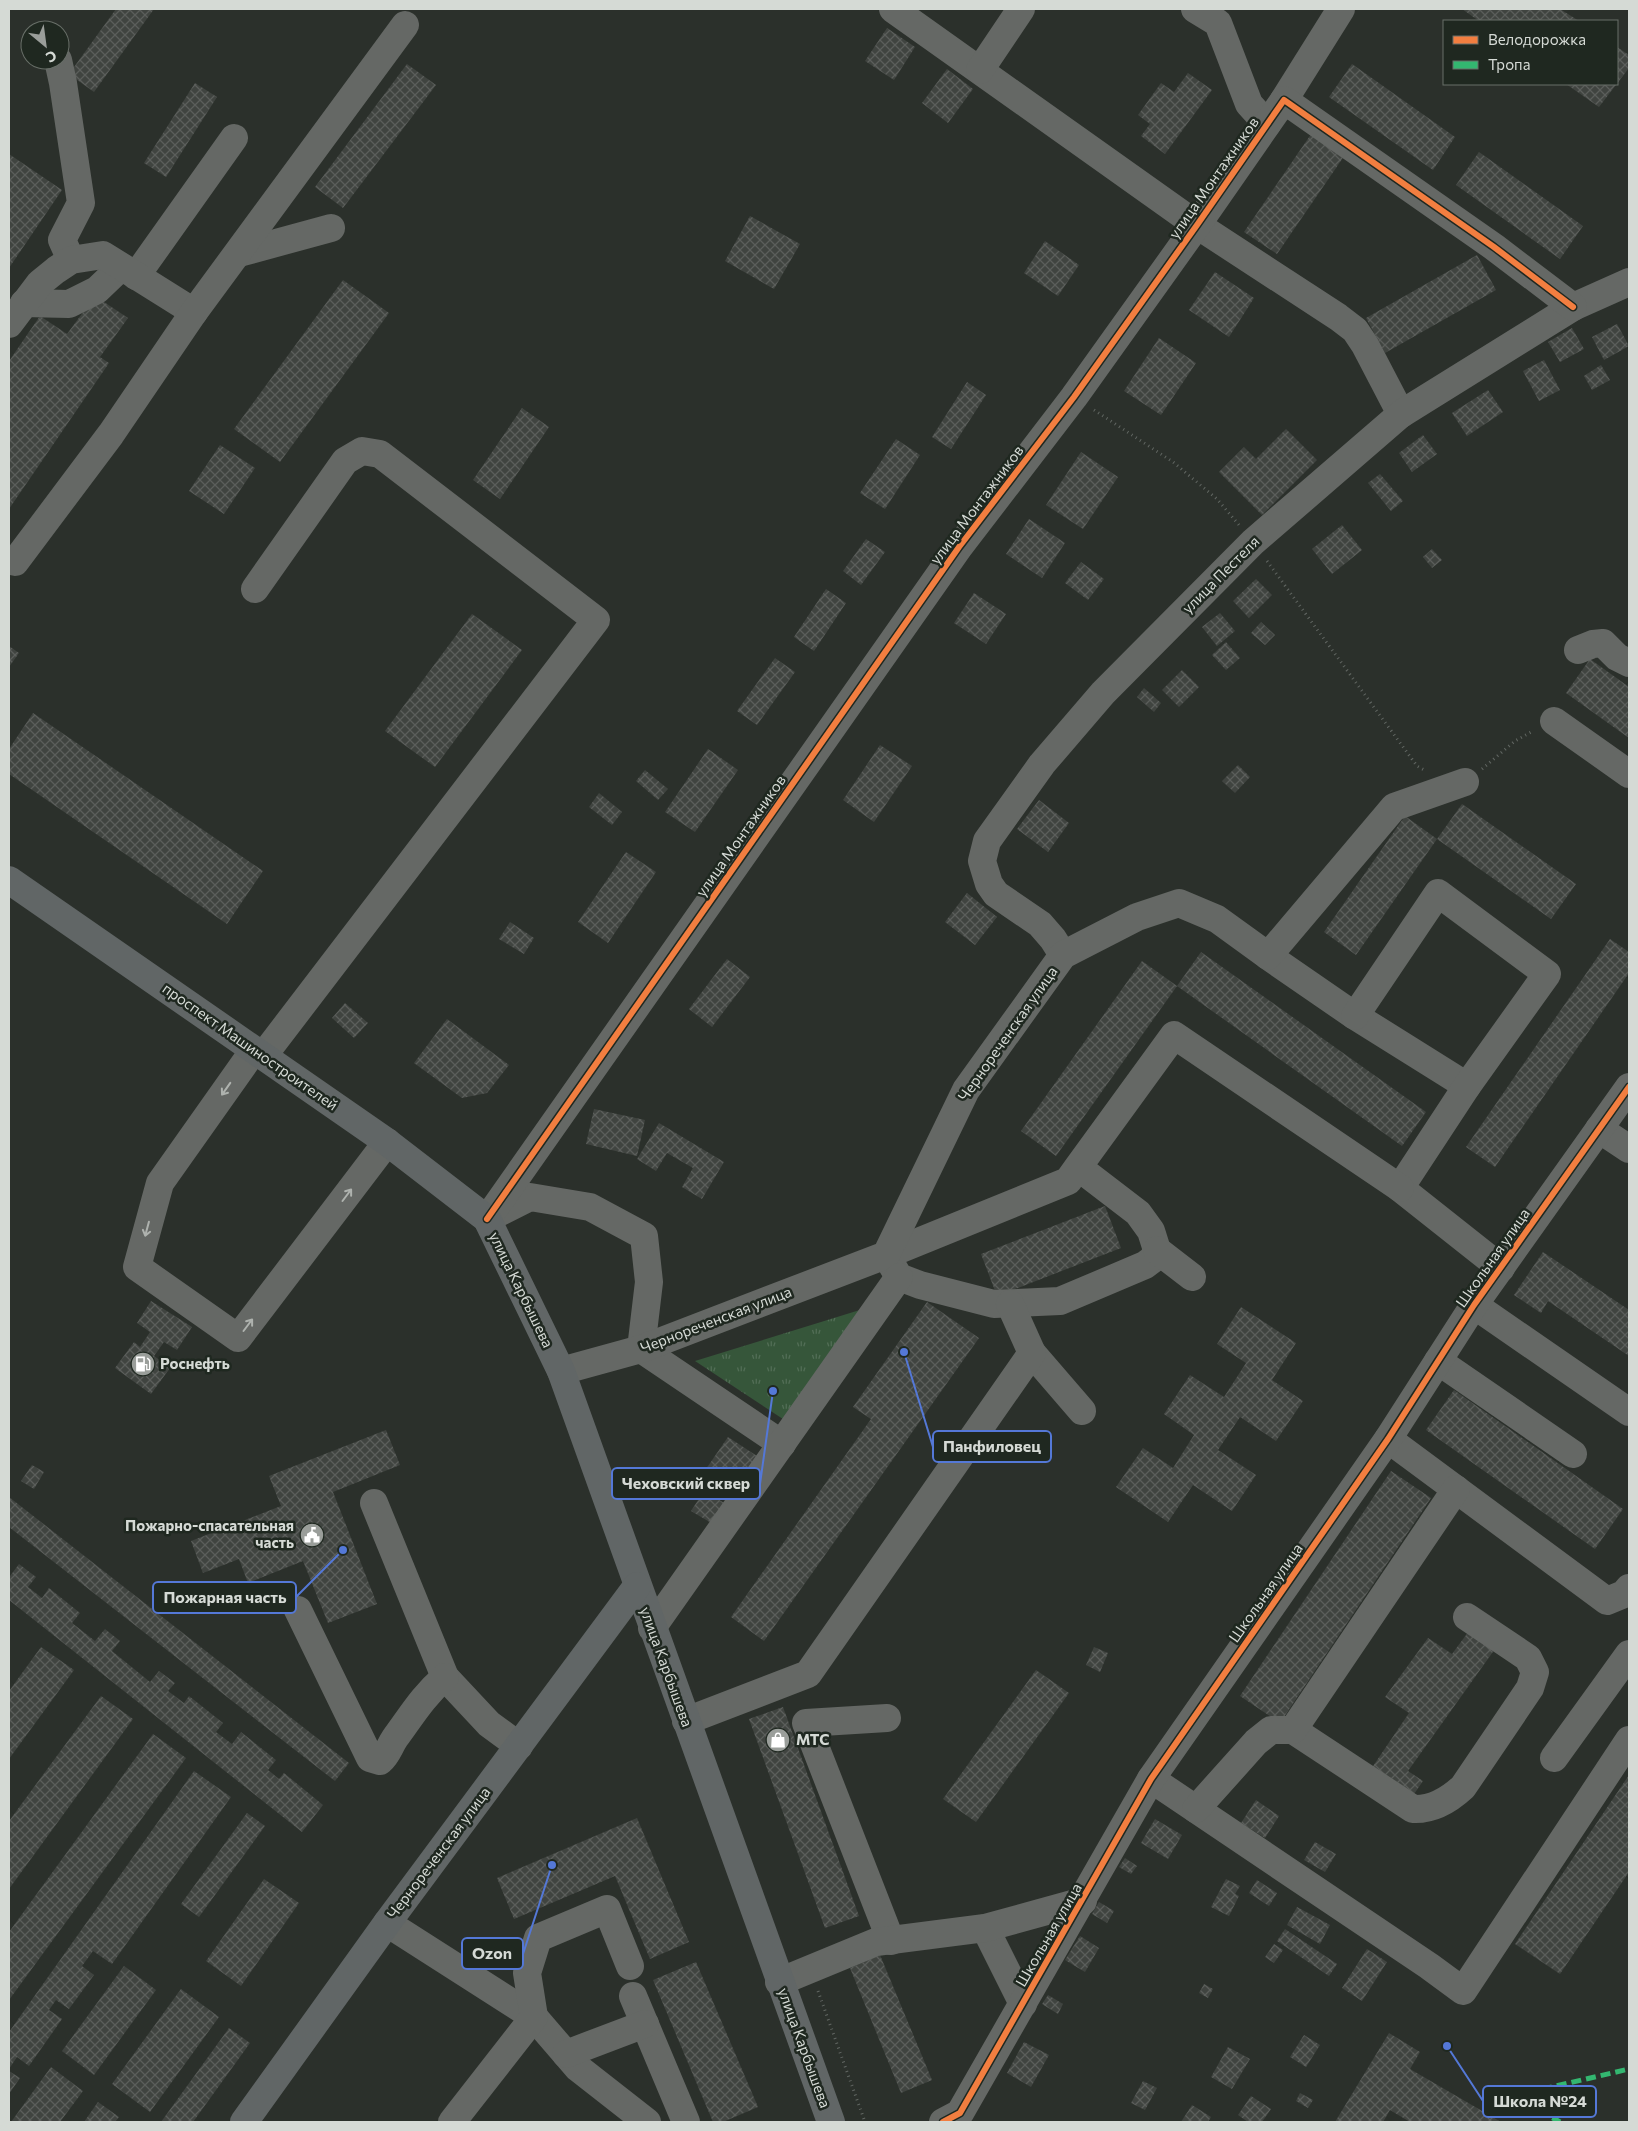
<svg xmlns="http://www.w3.org/2000/svg" width="1638" height="2131" font-family="Commissioner,sans-serif">
  <style>
    .park { fill: url(#park-tufts) }
    .building { fill: url(#building-cross-hatch) }
    .lines { fill: none; stroke-linecap: round; stroke-linejoin: round }
    .path { stroke: #626763; stroke-width: 3; stroke-dasharray: 1 4; stroke-linecap: butt }
    .minor { stroke: #656865; stroke-width: 28 }
    .major { stroke: #616666; stroke-width: 28 }
    .quiet { stroke: #33b770; stroke-width: 5; stroke-dasharray: 10 5; stroke-linecap: butt }
    .cycleway-casing { stroke: #1f2820; stroke-width: 9 }
    .cycleway { stroke: #f27e40; stroke-width: 6 }
    .oneway { stroke: #aeb2ae }
    .labels { text-anchor: middle; stroke-width: 5; stroke-linejoin: round; paint-order: stroke }
    .street-label { font-size: 15px; fill: #d5dad5; stroke: #1f2820 }
    .poi-label { font-size: 15px; font-weight: bold; fill: #d5dad5; stroke: #1f2820; text-anchor: start }
    .leader { fill: none; stroke: #5478d7; stroke-width: 2 }
    .callout-dot { fill: #5478d7; stroke: #1f2820; stroke-width: 2 }
    .callout { fill: #1f2820; stroke: #5478d7; stroke-width: 2 }
    .callout-label { font-size: 16px; text-anchor: middle; font-weight: bold; fill: #d5dad5 }
  </style>
  <defs>
    <pattern id="park-tufts" width="24" height="20" patternUnits="userSpaceOnUse" patternTransform="scale(1.25)"><rect width="24" height="20" fill="#36563a"/><path d="M3 7l-1-3M5 7V3M7 7l1-3M15 17l-1-3M17 17v-4M19 17l1-3" fill="none" stroke="#526e56"/></pattern>
    <pattern id="building-cross-hatch" width="8" height="8" patternUnits="userSpaceOnUse" patternTransform="scale(1.25)"><rect width="8" height="8" fill="#404440"/><path d="M0 0l8 8M0 8l8-8" fill="none" stroke="#5b5e5b"/></pattern>
  </defs>
  <rect width="100%" height="100%" fill="#2b302b"/>
  <polygon class="park" points="863,1309 786,1421 695,1361"/>
  <g class="building">
    <polygon points="116,9 154,9 94,92 69,74"/>
    <polygon points="1462,9 1560,9 1579,21 1479,21"/>
    <polygon points="887,28 915,47 894,80 865,61"/>
    <polygon points="1617,47 1629,55 1629,68 1599,107 1566,84 1617,84"/>
    <polygon points="407,64 436,85 343,208 315,187"/>
    <polygon points="1352,64 1455,137 1433,170 1329,97"/>
    <polygon points="947,69 973,89 948,123 922,103"/>
    <polygon points="1188,73 1212,90 1165,154 1141,136 1150,124 1138,115 1161,83 1174,92"/>
    <polygon points="195,83 217,97 166,177 144,163"/>
    <polygon points="1316,127 1349,149 1277,254 1244,232"/>
    <polygon points="1479,152 1583,226 1560,259 1456,185"/>
    <polygon points="9,154 62,190 9,268"/>
    <polygon points="750,216 800,244 774,289 725,261"/>
    <polygon points="1045,241 1079,265 1058,296 1024,273"/>
    <polygon points="1477,255 1496,290 1385,353 1366,318"/>
    <polygon points="1215,272 1254,298 1229,337 1189,310"/>
    <polygon points="343,280 389,313 280,462 234,429"/>
    <polygon points="95,296 128,318 100,357 109,363 9,509 9,361 40,316 67,334"/>
    <polygon points="1617,324 1629,346 1604,360 1592,337"/>
    <polygon points="1572,328 1584,349 1560,362 1548,342"/>
    <polygon points="1159,338 1196,363 1161,415 1124,391"/>
    <polygon points="1544,360 1560,390 1539,401 1523,371"/>
    <polygon points="1601,365 1610,380 1592,390 1584,376"/>
    <polygon points="967,382 986,395 951,449 932,437"/>
    <polygon points="1488,390 1503,412 1467,436 1452,413"/>
    <polygon points="522,408 549,427 500,499 473,480"/>
    <polygon points="1286,429 1317,460 1262,515 1219,472 1244,447 1256,459"/>
    <polygon points="1423,435 1437,454 1412,472 1399,453"/>
    <polygon points="896,439 920,455 885,509 860,493"/>
    <polygon points="220,445 255,468 224,514 189,491"/>
    <polygon points="1081,452 1118,477 1083,529 1046,505"/>
    <polygon points="1380,474 1403,501 1391,511 1368,483"/>
    <polygon points="1029,519 1065,543 1042,578 1006,554"/>
    <polygon points="1342,525 1362,550 1332,574 1312,549"/>
    <polygon points="866,539 885,552 861,585 843,571"/>
    <polygon points="1432,549 1442,560 1432,568 1423,557"/>
    <polygon points="1081,562 1104,579 1088,600 1065,583"/>
    <polygon points="1256,579 1272,595 1249,618 1233,601"/>
    <polygon points="826,589 846,603 814,651 794,637"/>
    <polygon points="974,593 1006,614 986,644 954,623"/>
    <polygon points="1220,613 1235,631 1217,646 1202,627"/>
    <polygon points="472,614 522,650 435,767 385,731"/>
    <polygon points="1261,622 1275,635 1265,645 1251,633"/>
    <polygon points="1226,642 1240,658 1226,670 1212,655"/>
    <polygon points="9,646 19,653 9,667"/>
    <polygon points="775,658 795,672 757,725 737,711"/>
    <polygon points="1590,659 1629,687 1629,738 1566,693"/>
    <polygon points="1182,670 1199,687 1179,707 1162,690"/>
    <polygon points="1144,688 1161,703 1154,712 1137,697"/>
    <polygon points="33,713 263,871 227,924 9,774 9,749"/>
    <polygon points="880,745 912,766 874,822 843,800"/>
    <polygon points="708,749 738,770 695,832 665,812"/>
    <polygon points="1238,765 1250,777 1235,793 1222,781"/>
    <polygon points="645,770 668,789 658,800 636,781"/>
    <polygon points="599,793 622,812 612,825 589,807"/>
    <polygon points="1039,800 1069,823 1048,852 1017,829"/>
    <polygon points="1462,804 1576,884 1551,919 1437,839"/>
    <polygon points="1405,816 1437,839 1356,955 1324,932"/>
    <polygon points="626,852 656,872 608,943 578,922"/>
    <polygon points="967,893 997,917 975,945 945,922"/>
    <polygon points="510,922 534,938 524,954 499,939"/>
    <polygon points="1610,939 1629,952 1629,973 1495,1167 1466,1147"/>
    <polygon points="1201,952 1426,1112 1402,1146 1177,986"/>
    <polygon points="727,959 750,977 712,1027 689,1009"/>
    <polygon points="1142,961 1177,986 1056,1156 1021,1131"/>
    <polygon points="345,1003 368,1023 354,1038 332,1018"/>
    <polygon points="447,1019 509,1065 487,1093 462,1098 414,1063"/>
    <polygon points="594,1109 645,1120 637,1156 586,1144"/>
    <polygon points="659,1123 724,1162 702,1199 682,1187 693,1168 667,1153 656,1171 637,1159"/>
    <polygon points="1105,1206 1121,1248 997,1296 981,1254"/>
    <polygon points="1543,1252 1629,1310 1629,1356 1548,1301 1541,1313 1514,1295"/>
    <polygon points="151,1301 192,1327 177,1350 164,1342 154,1356 170,1368 151,1394 115,1368 134,1342 140,1347 150,1332 137,1323"/>
    <polygon points="927,1302 979,1338 764,1641 731,1617 871,1419 853,1407"/>
    <polygon points="1241,1307 1296,1343 1272,1380 1303,1401 1276,1441 1240,1417 1218,1450 1256,1475 1232,1511 1193,1485 1168,1522 1116,1487 1143,1448 1173,1468 1194,1435 1164,1414 1190,1375 1224,1397 1246,1363 1217,1344"/>
    <polygon points="1454,1390 1623,1509 1595,1549 1426,1430"/>
    <polygon points="386,1430 400,1465 333,1492 377,1604 328,1623 303,1561 248,1583 239,1559 203,1573 191,1541 281,1506 269,1476"/>
    <polygon points="728,1437 757,1456 736,1489 706,1469"/>
    <polygon points="32,1465 44,1472 34,1489 21,1481"/>
    <polygon points="1391,1471 1431,1498 1280,1723 1240,1696"/>
    <polygon points="704,1491 726,1504 713,1524 691,1511"/>
    <polygon points="9,1497 349,1763 335,1781 9,1527"/>
    <polygon points="19,1564 36,1577 28,1587 42,1598 49,1588 80,1613 72,1623 95,1641 105,1629 120,1641 112,1651 150,1682 159,1671 175,1683 168,1691 184,1703 189,1696 223,1723 216,1732 232,1744 241,1732 276,1760 268,1770 279,1779 284,1773 323,1805 302,1832 9,1600 9,1575 10,1576"/>
    <polygon points="1469,1631 1495,1649 1408,1771 1423,1781 1410,1800 1369,1772 1409,1713 1385,1697 1428,1638 1452,1654"/>
    <polygon points="41,1647 74,1670 9,1759 9,1691"/>
    <polygon points="1094,1647 1108,1653 1100,1672 1086,1665"/>
    <polygon points="1036,1670 1069,1693 976,1822 943,1799"/>
    <polygon points="101,1696 133,1719 9,1889 9,1821"/>
    <polygon points="783,1707 859,1916 825,1928 749,1719"/>
    <polygon points="153,1734 186,1758 9,2000 9,1932"/>
    <polygon points="194,1771 231,1797 112,1964 93,1951 82,1966 94,1975 69,2009 56,2000 49,2010 62,2019 29,2066 17,2057 9,2069 9,2032"/>
    <polygon points="1629,1775 1629,1872 1560,1974 1515,1944"/>
    <polygon points="1256,1800 1279,1816 1265,1838 1241,1823"/>
    <polygon points="247,1813 265,1826 199,1917 181,1904"/>
    <polygon points="637,1818 689,1942 650,1959 615,1876 514,1919 497,1878"/>
    <polygon points="1155,1819 1182,1835 1168,1859 1141,1843"/>
    <polygon points="1315,1842 1336,1854 1325,1872 1304,1860"/>
    <polygon points="1125,1858 1137,1866 1131,1874 1119,1867"/>
    <polygon points="264,1879 299,1903 241,1986 206,1961"/>
    <polygon points="1226,1879 1240,1886 1235,1894 1239,1896 1229,1916 1211,1907"/>
    <polygon points="1257,1880 1277,1893 1269,1906 1249,1893"/>
    <polygon points="1099,1902 1114,1911 1107,1923 1092,1914"/>
    <polygon points="1297,1907 1330,1925 1320,1944 1287,1925"/>
    <polygon points="1285,1929 1337,1964 1329,1976 1277,1941"/>
    <polygon points="1080,1936 1099,1948 1085,1972 1065,1960"/>
    <polygon points="1274,1944 1283,1950 1274,1963 1265,1957"/>
    <polygon points="1367,1949 1387,1962 1362,2001 1342,1988"/>
    <polygon points="880,1955 932,2080 901,2093 850,1968"/>
    <polygon points="696,1962 758,2107 723,2122 713,2122 653,1980"/>
    <polygon points="124,1966 156,1990 94,2075 62,2051"/>
    <polygon points="1204,1984 1213,1989 1208,1998 1199,1993"/>
    <polygon points="181,1989 219,2017 150,2112 112,2084"/>
    <polygon points="1048,1995 1063,2004 1058,2014 1042,2004"/>
    <polygon points="229,2028 250,2043 193,2122 161,2122"/>
    <polygon points="1389,2033 1420,2052 1410,2069 1501,2122 1410,2122 1390,2110 1383,2122 1335,2122"/>
    <polygon points="1304,2035 1320,2045 1306,2067 1290,2057"/>
    <polygon points="1024,2042 1049,2055 1031,2087 1007,2073"/>
    <polygon points="1228,2047 1250,2059 1232,2089 1211,2077"/>
    <polygon points="51,2067 83,2091 60,2122 11,2122"/>
    <polygon points="9,2071 20,2078 9,2094"/>
    <polygon points="1143,2081 1157,2088 1145,2110 1131,2103"/>
    <polygon points="1300,2093 1313,2100 1308,2108 1296,2101"/>
    <polygon points="1251,2096 1271,2109 1262,2122 1248,2122 1238,2115"/>
    <polygon points="98,2102 119,2117 115,2122 84,2122"/>
    <polygon points="1192,2105 1211,2117 1208,2122 1181,2122"/>
  </g>
  <g class="lines">
    <g class="path">
      <polyline points="1094,410 1173,462 1217,499 1239,525"/>
      <polyline points="1267,561 1417,766 1426,771"/>
      <polyline points="1482,769 1515,741 1533,731"/>
      <polyline points="818,1991 865,2122"/>
    </g>
    <g class="minor">
      <polyline points="893,9 1197,225 1338,317 1355,330 1365,345 1401,414"/>
      <polyline points="1195,9 1218,23 1249,104 1267,124"/>
      <polyline points="58,60 63,83 81,203 62,240 71,260"/>
      <polyline points="980,70 1021,9"/>
      <polyline points="1284,100 1341,9"/>
      <polyline points="239,253 331,228"/>
      <polyline points="136,276 234,138"/>
      <polyline points="24,303 69,304 97,290 121,267"/>
      <polyline points="9,324 40,283 56,270 71,260 103,255 194,312"/>
      <polyline points="15,562 111,434 194,312 405,25"/>
      <polyline points="255,589 345,461 362,451 380,454 596,620 263,1056"/>
      <polyline points="1578,650 1593,644 1603,643 1617,657 1629,663"/>
      <polyline points="1554,721 1629,774"/>
      <polyline points="1063,955 1053,939 1040,924 996,894 989,884 982,861 987,841 1042,764 1103,693 1253,542 1401,414 1573,307 1629,282"/>
      <polyline points="1268,956 1355,1016 1467,1086"/>
      <polyline points="1355,1016 1438,893 1547,974 1467,1086 1400,1188 1501,1268"/>
      <polyline points="254,1050 160,1183 137,1267 238,1338 387,1142"/>
      <polyline points="1599,1129 1629,1149"/>
      <polyline points="1078,1167 1138,1213 1151,1231 1157,1250 1153,1259 1145,1265 1060,1301 994,1304 920,1285 899,1277 886,1255 1068,1181 1078,1167 1174,1035 1400,1188"/>
      <polyline points="490,1217 530,1197 590,1207 644,1236 649,1282 641,1349 782,1444"/>
      <polyline points="487,1219 959,547 1074,397 1197,225 1284,100 1494,247 1573,307"/>
      <polyline points="1157,1250 1192,1277"/>
      <polyline points="1474,1305 1629,1412"/>
      <polyline points="1032,1353 1082,1411"/>
      <polyline points="1438,1361 1573,1454"/>
      <polyline points="561,1371 641,1349 886,1255 966,1090 1063,955 1137,917 1179,903 1217,919 1268,956 1394,807 1465,782"/>
      <polyline points="1388,1439 1607,1601 1624,1594 1629,1588"/>
      <polyline points="374,1503 445,1677 489,1724 519,1746"/>
      <path d="M298 1610 370 1758 380 1761C388 1754 389 1747 395 1738 412 1715 423 1696 445 1677"/>
      <polyline points="652,1628 899,1277"/>
      <polyline points="887,1718 806,1723 891,1941"/>
      <polyline points="686,1721 808,1674 1032,1353 1010,1304"/>
      <path d="M1293 1730 1413 1809C1433 1810 1449 1800 1463 1787L1530 1688 1535 1672 1528 1658 1467 1617"/>
      <polyline points="1554,1758 1629,1654"/>
      <polyline points="1151,1779 1429,1966 1463,1991 1629,1740"/>
      <polyline points="1196,1809 1256,1742 1271,1730 1293,1730 1456,1489"/>
      <polyline points="387,1923 534,2017 578,2068 647,2122"/>
      <polyline points="985,1928 1023,2004"/>
      <polyline points="779,1982 876,1942 985,1928 1083,1901"/>
      <polyline points="633,1996 686,2122"/>
      <polyline points="566,2054 645,2024"/>
      <polyline points="452,2122 534,2017 527,1973 538,1938 607,1909 630,1966"/>
      <polyline points="943,2122 960,2113 1151,1779 1388,1439 1474,1305 1629,1087"/>
    </g>
    <g class="major">
      <polyline points="9,880 387,1142 487,1219 561,1371 831,2122"/>
      <polyline points="244,2122 387,1923 637,1586"/>
    </g>
    <g class="quiet">
      <polyline points="1513,2096 1629,2069"/>
      <polyline points="1513,2096 1560,2122"/>
    </g>
    <g class="cycleway-casing">
      <g id="cycleway">
        <polyline points="487,1219 959,547 1074,397 1197,225 1284,100 1494,247 1573,307"/>
        <polyline points="943,2122 960,2113 1151,1779 1388,1439 1474,1305 1629,1087"/>
      </g>
    </g>
    <use href="#cycleway" class="cycleway"/>
  </g>
  <defs><path id="oneway-shaft" d="M-6 0H5M1.5-3L5.5 0L1.5 3" fill="none" stroke-width="1.6" stroke-linecap="round" stroke-linejoin="round" transform="scale(1.25)"/></defs>
  <g class="oneway">
    <use href="#oneway-shaft" transform="translate(226 1089) rotate(125)"/>
    <use href="#oneway-shaft" transform="translate(347 1195) rotate(-53)"/>
    <use href="#oneway-shaft" transform="translate(147 1229) rotate(105)"/>
    <use href="#oneway-shaft" transform="translate(248 1325) rotate(-53)"/>
  </g>
  <defs>
    <g id="fuel-disc" transform="scale(1.25)"><circle r="9.5" fill="#9a9e9a" stroke="#1f2820"/><path d="M-5.5-6h7V0h2V4h1.3V-2.5L3-4.5l.8-.8L6-3V5H2.5V1h-1V6h-7ZM-4.2-4.7v3.2H.2V-4.7Z" fill="#fff"/></g>
    <g id="civic-disc" transform="scale(1.25)"><circle r="9.5" fill="#9a9e9a" stroke="#1f2820"/><path d="M-.6-6.5H3V-4.5H.6V-3L4-1V1h2V6H-6V1h2V-1L-.6-3ZM-1.2 2.5V6h2.4V2.5Z" fill="#fff"/></g>
    <g id="shop-disc" transform="scale(1.25)"><circle r="9.5" fill="#9a9e9a" stroke="#1f2820"/><path d="M-5-2.5h2.3a2.7 3.5 0 0 1 5.4 0H5L5.5 6h-11ZM-1.5-2.5h3a1.5 2.3 0 0 0-3 0Z" fill="#fff"/></g>
  </defs>
  <g fill-rule="evenodd">
    <use href="#fuel-disc" x="143" y="1364"/>
    <use href="#civic-disc" x="312" y="1535"/>
    <use href="#shop-disc" x="778" y="1740"/>
  </g>
  <g class="labels">
    <g class="street-label">
      <text transform="translate(1214 178) rotate(-55)" y="5">улица Монтажников</text>
      <text transform="translate(977 505) rotate(-53)" y="5">улица Монтажников</text>
      <text transform="translate(1221 575) rotate(-45)" y="5">улица Пестеля</text>
      <text transform="translate(741 836) rotate(-55)" y="5">улица Монтажников</text>
      <text transform="translate(1008 1034) rotate(-55)" y="5">Чернореченская улица</text>
      <text transform="translate(250 1047) rotate(35)" y="5">проспект Машиностроителей</text>
      <text transform="translate(1493 1258) rotate(-55)" y="5">Школьная улица</text>
      <text transform="translate(521 1290) rotate(64)" y="5">улица Карбышева</text>
      <text transform="translate(716 1320) rotate(-21)" y="5">Чернореченская улица</text>
      <text transform="translate(1266 1593) rotate(-55)" y="5">Школьная улица</text>
      <text transform="translate(666 1667) rotate(70)" y="5">улица Карбышева</text>
      <text transform="translate(439 1853) rotate(-53)" y="5">Чернореченская улица</text>
      <text transform="translate(1049 1935) rotate(-60)" y="5">Школьная улица</text>
      <text transform="translate(804 2048) rotate(70)" y="5">улица Карбышева</text>
    </g>
    <g class="poi-label">
      <text x="160" y="1369">Роснефть</text>
      <text x="294" y="1531" text-anchor="end">Пожарно-спасательная<tspan x="294" dy="17">часть</tspan></text>
      <text x="796" y="1745">МТС</text>
    </g>
  </g>
  <path class="leader" d="M904 1352L933 1447M773 1391L760 1484M343 1550L296 1597M552 1865L523 1954M1447 2046L1483 2101"/>
  <g class="callout-dot">
    <circle cx="904" cy="1352" r="5"/>
    <circle cx="773" cy="1391" r="5"/>
    <circle cx="343" cy="1550" r="5"/>
    <circle cx="552" cy="1865" r="5"/>
    <circle cx="1447" cy="2046" r="5"/>
  </g>
  <g class="callout">
    <rect x="933" y="1431" width="118" height="31" rx="5"/>
    <rect x="612" y="1468" width="148" height="31" rx="5"/>
    <rect x="153" y="1582" width="143" height="31" rx="5"/>
    <rect x="462" y="1938" width="61" height="31" rx="5"/>
    <rect x="1483" y="2086" width="113" height="31" rx="5"/>
  </g>
  <g class="callout-label">
    <text x="992" y="1452">Панфиловец</text>
    <text x="686" y="1489">Чеховский сквер</text>
    <text x="225" y="1603">Пожарная часть</text>
    <text x="492" y="1959">Ozon</text>
    <text x="1540" y="2107">Школа №24</text>
  </g>
  <rect width="1638" height="2131" fill="none" stroke="#d5dad5" stroke-width="20"/>
  <rect x="1443" y="20" width="175" height="65" fill="#1f2820" stroke="#686f68"/>
  <rect x="1453" y="36" width="25" height="8" fill="#f27e40" stroke="#686f68"/>
  <text x="1488" y="45" font-size="15" fill="#d5dad5">Велодорожка</text>
  <rect x="1453" y="61" width="25" height="8" fill="#33b770" stroke="#686f68"/>
  <text x="1488" y="70" font-size="15" fill="#d5dad5">Тропа</text>
  <g transform="translate(45 45) rotate(151)"><circle r="24" fill="#1f2820" stroke="#686f68"/>
  <path d="M0-4L9 19L0 12L-9 19Z" fill="#9a9e9a"/>
  <text y="-8" font-size="14" font-weight="bold" text-anchor="middle" fill="#d5dad5">С</text>
  </g>
</svg>
